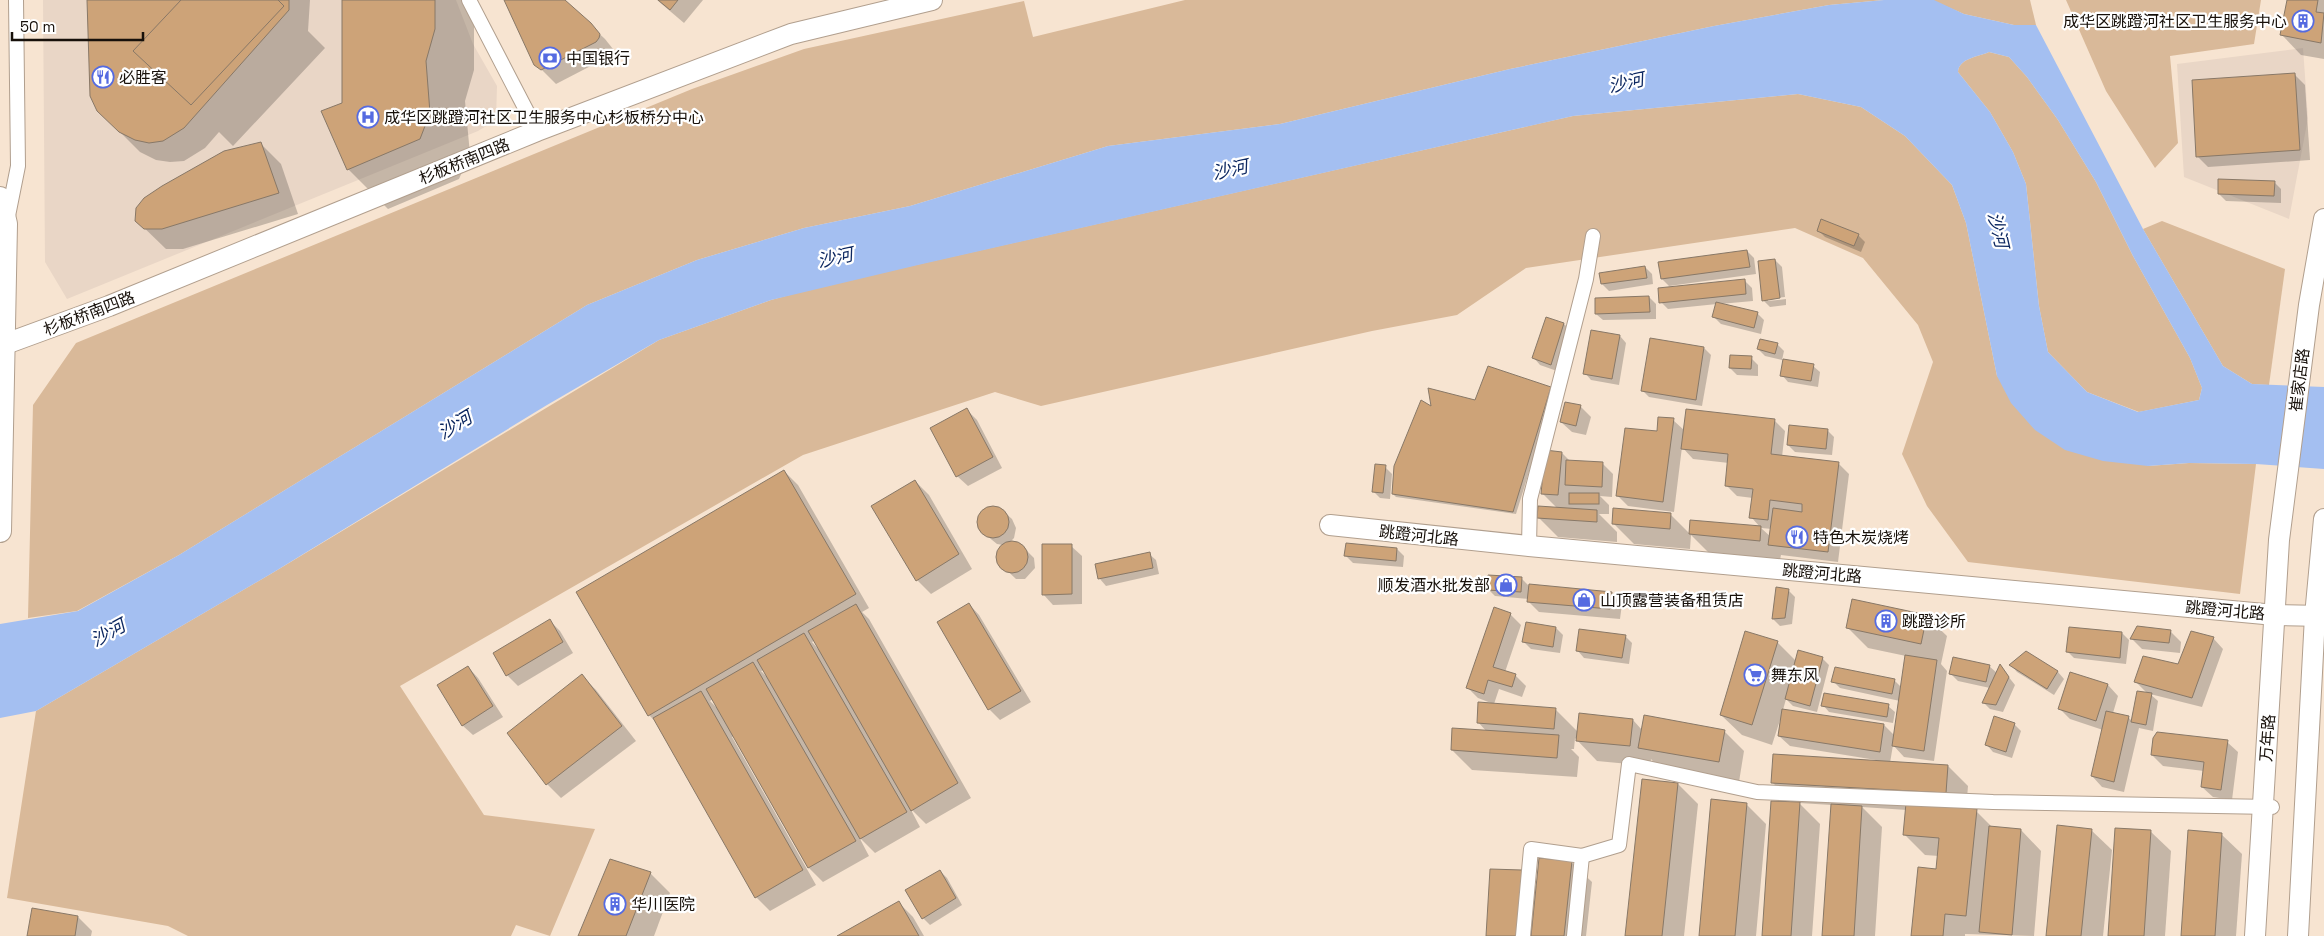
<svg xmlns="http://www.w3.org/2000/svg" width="2324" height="936" font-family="'Space Grotesk','Noto Sans SC',sans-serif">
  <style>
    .commercial { fill: #e9d6c6 }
    .green { fill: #d9b999 }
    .water { fill: #a4bff1; fill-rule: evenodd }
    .shadow { fill: #0003; fill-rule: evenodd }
    .building { fill: #cda378; stroke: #887867 }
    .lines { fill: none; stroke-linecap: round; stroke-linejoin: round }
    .street-casing { stroke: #b19f8e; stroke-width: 16 }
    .secondary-casing { stroke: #b19f8e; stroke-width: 22 }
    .primary-casing { stroke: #b19f8e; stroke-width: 24 }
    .street { stroke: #fff; stroke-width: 14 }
    .secondary { stroke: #fff; stroke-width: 20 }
    .primary { stroke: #fff; stroke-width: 22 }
    .labels { text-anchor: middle; stroke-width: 4.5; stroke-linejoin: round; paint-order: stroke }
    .poi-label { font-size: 16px; fill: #17100a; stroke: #fff; text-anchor: start }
    .street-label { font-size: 16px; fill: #17100a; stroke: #fff }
    .water-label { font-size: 18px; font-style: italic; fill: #0d2861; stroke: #fff }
  </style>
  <rect width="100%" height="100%" fill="#f7e4d1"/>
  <g class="commercial">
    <polygon points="43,0 456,0 473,44 497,86 496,120 478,131 67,299 45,262"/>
    <polygon points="2303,48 2308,118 2289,219 2184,177 2177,64"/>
  </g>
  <g class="green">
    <polygon points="1185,0 1884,0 1829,5 1714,26 1510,69 1280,124 1108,146 910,206 804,228 697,260 587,305 179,555 77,611 28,618 33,405 76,343 692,89 804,49 1024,1 1033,37"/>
    <polygon points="1931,0 2030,0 2036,25 2014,25 1964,14"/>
    <polygon points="2066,0 2261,0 2254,44 2170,56 2178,143 2155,168 2106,91"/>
    <path d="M1989 52 2009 57 2027 77 2058 120 2096 182 2133 256 2190 358 2202 388 2199 400 2139 412 2087 392 2048 352 2039 306 2026 184 2013 152 1990 112 1958 72C1959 58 1978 57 1989 52Z"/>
    <polygon points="1798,94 1861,107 1905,136 1952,185 1966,223 1997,376 2148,466 2189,463 2256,464 2240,594 1968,562 1927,506 1902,454 1933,362 1918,325 1863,258 1795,228 1526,268 1457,315 1372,331 1041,406 995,392 803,455 400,686 484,815 595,829 550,936 516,925 511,936 188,936 168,926 7,898 36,711 274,572 659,340 771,300 818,287 1573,116"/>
    <polygon points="2162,221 2285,269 2269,385 2252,384 2223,366 2143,229"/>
  </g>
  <path class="water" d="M1884 0H1934L1964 14 2014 25H2036L2143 229 2223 366 2252 384 2324 387V469L2256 464 2189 463 2148 466 2103 461 2065 450 2035 430 2011 403 1997 376 1966 223 1952 185 1905 136 1861 107 1798 94 1573 116 918 265 771 300 659 340 547 405 274 572 36 711 0 718V624L78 611 179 555 587 305 697 260 804 228 910 206 1108 146 1280 124 1510 69 1714 26 1829 5ZM1989 52 2009 57 2027 77 2058 120 2096 182 2133 256 2190 358 2202 388 2199 400 2138 412 2087 392 2048 352 2039 306 2026 184 2013 152 1990 112 1958 72C1959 58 1978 57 1989 52Z"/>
  <g class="shadow">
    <polygon points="88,0 310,0 308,31 325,48 233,146 219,132 205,148 184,161 170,162 156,160 140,152 98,110"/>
    <polygon points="343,0 474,0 474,70 465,101 470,154 459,179 388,209 348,169 344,104"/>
    <polygon points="506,0 563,0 605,39 613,49 610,56 556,84 536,64"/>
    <polygon points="657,0 703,0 684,23"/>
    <polygon points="2288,0 2324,0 2324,59 2301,55 2281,34"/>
    <polygon points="2295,75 2305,85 2310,160 2208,167 2198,157"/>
    <polygon points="260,143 281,164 298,214 183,249 166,249 136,220"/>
    <polygon points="2274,182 2281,189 2281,203 2226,201 2219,194"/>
    <polygon points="1818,230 1858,235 1865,242 1861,252 1825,237"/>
    <polygon points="1747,251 1754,258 1756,274 1669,286 1662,279 1660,264"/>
    <polygon points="1775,260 1782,267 1785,297 1768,299 1768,301 1786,299 1786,305 1770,307 1763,300"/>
    <polygon points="1645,267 1652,274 1653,284 1609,291 1602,284"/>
    <polygon points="1745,281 1752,288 1753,301 1720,304 1757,313 1764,320 1761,334 1721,324 1714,317 1717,304 1668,309 1661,302"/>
    <polygon points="1649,297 1656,304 1656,319 1603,320 1596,314"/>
    <polygon points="1547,319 1564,324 1571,331 1557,371 1540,365 1534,358"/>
    <polygon points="1620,336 1626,343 1619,385 1591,380 1585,373"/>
    <polygon points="1777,344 1784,351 1782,360 1765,356 1758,349"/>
    <polygon points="1704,348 1711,355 1702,406 1649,397 1642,390"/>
    <polygon points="1751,358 1758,365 1758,376 1737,375 1730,368"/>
    <polygon points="1813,366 1820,372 1818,387 1788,382 1782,375"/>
    <polygon points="1489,367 1551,388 1554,391 1516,514 1396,497 1393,494 1433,408 1476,401"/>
    <polygon points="1580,406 1591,417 1586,435 1572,432 1561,422"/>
    <polygon points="967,410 977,420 1002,468 968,486 957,476"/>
    <path d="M1673 420 1685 431 1774 420 1785 431 1782 457 1838 463 1849 474 1838 562 1781 555 1780 560 1710 554 1691 535 1690 549 1634 544 1613 523 1671 515 1690 534 1761 528 1751 517 1753 498 1737 496 1726 485 1729 463 1693 459 1682 447 1674 512 1628 506 1618 496 1658 433ZM1761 528 1772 529 1771 537Z"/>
    <polygon points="1827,430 1834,437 1832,455 1795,452 1788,445"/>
    <polygon points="1562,453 1570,461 1602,463 1613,474 1612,497 1600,496 1609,505 1609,514 1599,514 1617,532 1617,542 1558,537 1538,517 1558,509 1542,493"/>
    <polygon points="1385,467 1392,474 1390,499 1380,498 1373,491"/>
    <path d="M784 471 798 485 869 608 862 612 869 619 971 798 926 824 910 808 920 827 875 853 859 837 869 856 823 882 809 868 734 736 732 737 816 885 770 911 756 897 660 726 649 715ZM815 640 819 650 812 642ZM764 670 768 678 761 671ZM713 699 719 710 710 701Z"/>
    <polygon points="915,481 929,495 972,569 931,594 917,580"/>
    <polygon points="995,507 1004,512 1012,519 1016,528 1014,538 1009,543 1019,543 1034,558 1035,568 1025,579 1016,579 998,562 998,552 1003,545 997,544 981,531 978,522 982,513"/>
    <polygon points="1071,546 1082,556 1082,604 1053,605 1043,594"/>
    <polygon points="1397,549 1404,556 1403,567 1353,563 1346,556"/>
    <polygon points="1149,554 1156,560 1159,574 1106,586 1100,579"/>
    <polygon points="1522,579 1529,586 1611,593 1622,604 1620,619 1539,612 1528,601 1529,599 1495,596 1488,589"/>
    <polygon points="1777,588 1788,590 1795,597 1792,624 1780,626 1773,619"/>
    <polygon points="969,604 979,615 1031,702 1000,720 989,709"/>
    <polygon points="1510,614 1521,625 1505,672 1515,675 1526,686 1522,697 1499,689 1494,704 1555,709 1578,732 1633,720 1642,730 1724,731 1744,751 1739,782 1659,768 1651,759 1650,766 1597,761 1575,738 1574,749 1571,749 1579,757 1577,777 1472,770 1452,750 1487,732 1478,722 1491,703 1478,698 1468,688"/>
    <polygon points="1926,616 1947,636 1941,664 1947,671 1934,761 1904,757 1893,745 1890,763 1948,766 1968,786 1966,810 1976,811 1993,828 2021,830 2041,851 2034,936 1965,934 1965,936 1912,936 1938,870 1939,856 1925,855 1904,834 1907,810 1862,807 1882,827 1875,936 1823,936 1832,805 1799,803 1820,824 1812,936 1763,936 1793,803 1772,782 1876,762 1876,760 1790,746 1779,736 1780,720 1772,745 1742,735 1721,715 1777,642 1796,661 1822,658 1829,665 1817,712 1793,706 1786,699 1783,710 1884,725 1895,736 1900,701 1840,688 1833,681 1894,680 1902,688 1906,656 1868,648 1847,627"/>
    <polygon points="550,621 560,631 573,653 518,686 507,675 495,654"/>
    <polygon points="1556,628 1563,635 1560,653 1531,649 1524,642"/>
    <polygon points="2070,628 2122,633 2129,640 2126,664 2074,658 2067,651"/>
    <polygon points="2170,631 2181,642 2180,653 2142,649 2132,639"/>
    <polygon points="1625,636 1632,643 1629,664 1584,658 1578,651"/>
    <polygon points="2213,638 2223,649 2202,707 2150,694 2158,701 2153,731 2139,728 2124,792 2102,787 2092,776 2103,730 2070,719 2060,709 2071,673 2108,685 2118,696 2113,713 2128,717 2132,721 2148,694 2136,682 2179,666"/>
    <polygon points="2026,652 2058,672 2064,679 2054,695 2017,672 2011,665"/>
    <polygon points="1989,666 1997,673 2000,666 2015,685 2003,712 1990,709 1984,703 1990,688 1958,681 1951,674"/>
    <polygon points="468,667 478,678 503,717 473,735 462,725"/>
    <polygon points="582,676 596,690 636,741 561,798 547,784"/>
    <polygon points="1823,705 1888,706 1895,712 1893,723 1829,712"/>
    <polygon points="2014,724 2021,731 2012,758 1993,752 1987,745"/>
    <polygon points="2227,742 2238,752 2232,800 2213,797 2202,787 2204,771 2163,766 2152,755"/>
    <polygon points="1678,784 1698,804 1684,936 1626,936"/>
    <polygon points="1746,804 1766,824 1756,936 1700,936"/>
    <polygon points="2091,830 2112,850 2103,936 2047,936"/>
    <polygon points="2150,831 2171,851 2165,936 2109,936"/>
    <polygon points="2221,834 2242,854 2236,936 2182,936"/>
    <polygon points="1571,862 1592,882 1586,936 1488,936 1522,872 1537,887"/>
    <polygon points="940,871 947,878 962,905 930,925 923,918"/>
    <polygon points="650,873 670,893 654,936 579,936"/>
    <polygon points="899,903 913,917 924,936 840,936"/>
    <polygon points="33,909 78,917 92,931 91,936 28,936"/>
  </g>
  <g class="building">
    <polygon points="87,0 289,0 289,10 184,128 163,141 149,143 135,140 119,132 97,111 90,96"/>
    <polygon points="181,0 278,0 284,6 191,105 133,51"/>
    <polygon points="342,0 435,0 435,29 426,61 430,113 420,139 347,170 321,111 342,103"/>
    <polygon points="504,0 565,0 591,23 600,34 599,38 596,42 541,70 534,65"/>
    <polygon points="658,0 678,0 670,10"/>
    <polygon points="2287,0 2318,0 2316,12 2324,13 2321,43 2280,35"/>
    <polygon points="2295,73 2300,150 2196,157 2192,80"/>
    <polygon points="261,142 279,193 162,229 144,229 135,221 136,208 144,198 162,186 224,151"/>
    <polygon points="2218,179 2275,181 2274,196 2218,194"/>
    <polygon points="1821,219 1859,234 1854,246 1817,231"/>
    <polygon points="1747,250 1750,267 1661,279 1658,262"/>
    <polygon points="1775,259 1780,298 1762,301 1758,261"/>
    <polygon points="1645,266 1647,278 1601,284 1599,273"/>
    <polygon points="1745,279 1746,294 1659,303 1658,288"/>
    <polygon points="1649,296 1650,312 1595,314 1595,298"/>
    <polygon points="1716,302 1758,312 1754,328 1712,317"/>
    <polygon points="1546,317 1564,323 1551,365 1532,358"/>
    <polygon points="1591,330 1620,335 1612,379 1583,374"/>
    <polygon points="1650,338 1704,347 1696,400 1641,391"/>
    <polygon points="1760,339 1778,343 1775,354 1757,349"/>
    <polygon points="1730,355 1752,356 1751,369 1729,368"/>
    <polygon points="1783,359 1814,364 1811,381 1780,376"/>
    <polygon points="1488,366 1551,387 1513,512 1392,494 1394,466 1421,400 1431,406 1428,388 1475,400"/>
    <polygon points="1565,402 1581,405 1576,426 1560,422"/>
    <polygon points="967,408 993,457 956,477 930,428"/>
    <polygon points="1686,409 1775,419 1771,454 1839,462 1828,552 1768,545 1773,508 1802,512 1802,504 1770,500 1768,520 1749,518 1753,489 1725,486 1728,454 1681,449"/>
    <polygon points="1658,417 1674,418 1663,502 1616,496 1625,428 1657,431"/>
    <polygon points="1789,425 1828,429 1826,449 1787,445"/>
    <polygon points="1545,450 1562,452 1558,495 1541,494"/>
    <polygon points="1566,460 1603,462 1602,487 1565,485"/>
    <polygon points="1375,464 1386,465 1383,493 1372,492"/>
    <polygon points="784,470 856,594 648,716 576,592"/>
    <polygon points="915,480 959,554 916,581 871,506"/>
    <rect x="1569" y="493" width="30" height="11"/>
    <circle cx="993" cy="522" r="16"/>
    <polygon points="1538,506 1597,510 1597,522 1537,518"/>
    <polygon points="1613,508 1671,513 1670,529 1612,524"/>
    <polygon points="1690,520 1761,526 1760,541 1689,534"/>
    <circle cx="1012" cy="557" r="16"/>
    <polygon points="1346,543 1397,548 1396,561 1344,556"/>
    <polygon points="1042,544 1072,544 1072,594 1042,595"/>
    <polygon points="1150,552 1153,568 1098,579 1095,564"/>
    <polygon points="1488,575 1522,577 1521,592 1487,590"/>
    <polygon points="1529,584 1612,592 1610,609 1527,602"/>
    <polygon points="1776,587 1789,589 1785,618 1772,619"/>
    <polygon points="1852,599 1927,615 1921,644 1846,628"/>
    <polygon points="969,603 1021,691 988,710 937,622"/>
    <polygon points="856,604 958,783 911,811 808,631"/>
    <polygon points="1494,607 1511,613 1493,667 1516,674 1512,687 1488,680 1484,694 1466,688"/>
    <polygon points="550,619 563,642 506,676 493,653"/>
    <polygon points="1526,622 1556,627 1553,647 1522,642"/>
    <polygon points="2137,626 2171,630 2169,643 2130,639"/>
    <polygon points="2069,627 2122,632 2120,658 2066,652"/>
    <polygon points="1579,629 1626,635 1622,658 1576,651"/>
    <polygon points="1745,631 1778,641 1752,725 1720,715"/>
    <polygon points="2191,631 2214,637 2192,698 2134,682 2143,656 2178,664"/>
    <polygon points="804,633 907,812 860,839 757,660"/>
    <polygon points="1798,650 1823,657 1810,706 1785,699"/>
    <polygon points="2026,651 2058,671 2047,689 2009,665"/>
    <polygon points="1905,655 1937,660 1924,751 1892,746"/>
    <polygon points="1953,657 1990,665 1986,682 1949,674"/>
    <polygon points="753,662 856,841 808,868 706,689"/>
    <polygon points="2000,664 2009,677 1996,705 1982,703"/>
    <polygon points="468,666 493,706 462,726 437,685"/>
    <polygon points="1835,667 1895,679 1892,694 1831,682"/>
    <polygon points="2070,672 2108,684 2096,721 2058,709"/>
    <polygon points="582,674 622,726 546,785 507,733"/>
    <polygon points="701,691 803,870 755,898 653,718"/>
    <polygon points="2137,691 2152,693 2146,725 2131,722"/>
    <polygon points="1824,693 1889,704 1887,717 1821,706"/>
    <polygon points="1478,702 1556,708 1554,729 1477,723"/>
    <polygon points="1782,709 1884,724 1880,752 1778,736"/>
    <polygon points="2106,711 2129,716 2114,782 2091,776"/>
    <polygon points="1579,713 1633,719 1630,746 1576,741"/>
    <polygon points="1644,715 1725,730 1719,762 1638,748"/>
    <polygon points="1994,716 2015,723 2006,752 1985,745"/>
    <polygon points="1452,728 1559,735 1557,758 1451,750"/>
    <polygon points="2157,732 2228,740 2221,790 2201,787 2204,762 2151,755 2153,738"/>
    <polygon points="1773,754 1948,765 1946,793 1771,783"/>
    <polygon points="1642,779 1678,783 1662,936 1625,936"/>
    <polygon points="1711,799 1747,803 1735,936 1699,936"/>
    <polygon points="1771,801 1800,802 1791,936 1762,936"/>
    <polygon points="1906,803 1977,809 1966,916 1945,914 1943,936 1911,936 1918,867 1936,869 1939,838 1903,835"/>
    <polygon points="1831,804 1862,806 1854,936 1822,936"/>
    <polygon points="2057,825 2092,829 2081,936 2046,936"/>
    <polygon points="1989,826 2021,829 2012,935 1979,932"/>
    <polygon points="2115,828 2151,830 2144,936 2108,936"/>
    <polygon points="2188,830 2222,833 2215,936 2181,936"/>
    <polygon points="1539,858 1572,861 1564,936 1531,936"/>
    <polygon points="610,859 651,872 626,936 578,936"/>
    <polygon points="1490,869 1522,870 1518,936 1486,936"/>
    <polygon points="940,870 956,898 922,919 905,890"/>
    <polygon points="899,901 919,936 837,936"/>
    <polygon points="32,908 78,916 75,936 27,936"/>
  </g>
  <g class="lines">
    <g class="street-casing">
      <g id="street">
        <polyline points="469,0 537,131"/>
        <polyline points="8,216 18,166 16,0"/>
        <polyline points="1529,546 1530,499 1586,279 1593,236"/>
        <polyline points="1582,856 1619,845 1629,764 1757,792 1993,802 2272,807"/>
        <polyline points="1523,936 1531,849 1582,856 1574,936"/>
      </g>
    </g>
    <g class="secondary-casing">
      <g id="secondary">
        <polyline points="0,346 109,306 537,131 791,34 932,0"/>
        <polyline points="1330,525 1529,546 2275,615 2324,616"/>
        <polyline points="2255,936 2279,540 2309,305 2324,219"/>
        <polyline points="2298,936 2315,616 2324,519"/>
      </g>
    </g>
    <g class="primary-casing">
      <polyline id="primary" points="0,198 6,224 0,531"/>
    </g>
    <use href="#street" class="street"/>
    <use href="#secondary" class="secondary"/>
    <use href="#primary" class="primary"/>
  </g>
  <defs>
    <g id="building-ring" transform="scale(1.125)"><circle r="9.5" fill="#fff" stroke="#556be1" stroke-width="1.5"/><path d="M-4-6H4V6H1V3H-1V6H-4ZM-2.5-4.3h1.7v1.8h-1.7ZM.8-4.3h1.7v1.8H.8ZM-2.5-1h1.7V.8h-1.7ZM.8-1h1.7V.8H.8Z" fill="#556be1"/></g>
    <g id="bank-ring" transform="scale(1.125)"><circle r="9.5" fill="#fff" stroke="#556be1" stroke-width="1.5"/><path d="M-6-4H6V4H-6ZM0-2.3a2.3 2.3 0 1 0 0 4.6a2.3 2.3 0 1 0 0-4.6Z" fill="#556be1"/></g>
    <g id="restaurant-ring" transform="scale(1.125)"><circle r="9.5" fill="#fff" stroke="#556be1" stroke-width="1.5"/><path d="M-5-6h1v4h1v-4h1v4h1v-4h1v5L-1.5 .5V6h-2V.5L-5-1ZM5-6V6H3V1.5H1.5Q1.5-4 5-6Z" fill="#556be1"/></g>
    <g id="hospital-ring" transform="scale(1.125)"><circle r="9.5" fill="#fff" stroke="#556be1" stroke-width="1.5"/><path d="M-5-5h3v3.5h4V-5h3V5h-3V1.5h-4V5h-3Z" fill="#556be1"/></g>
    <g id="shop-ring" transform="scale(1.125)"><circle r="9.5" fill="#fff" stroke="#556be1" stroke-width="1.5"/><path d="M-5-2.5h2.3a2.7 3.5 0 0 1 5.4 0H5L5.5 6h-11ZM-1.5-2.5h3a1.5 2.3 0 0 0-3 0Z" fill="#556be1"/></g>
    <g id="supermarket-ring" transform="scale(1.125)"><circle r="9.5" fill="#fff" stroke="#556be1" stroke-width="1.5"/><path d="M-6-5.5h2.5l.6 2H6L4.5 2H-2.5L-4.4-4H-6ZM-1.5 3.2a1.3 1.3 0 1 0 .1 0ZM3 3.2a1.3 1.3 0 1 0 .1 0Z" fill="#556be1"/></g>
  </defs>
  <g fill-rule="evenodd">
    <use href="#building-ring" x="2303" y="21"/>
    <use href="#bank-ring" x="550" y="58"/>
    <use href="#restaurant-ring" x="103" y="77"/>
    <use href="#hospital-ring" x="368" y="117"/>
    <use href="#restaurant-ring" x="1797" y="537"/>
    <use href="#shop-ring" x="1506" y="585"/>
    <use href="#shop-ring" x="1584" y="600"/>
    <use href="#building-ring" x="1886" y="621"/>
    <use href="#supermarket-ring" x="1755" y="675"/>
    <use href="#building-ring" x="615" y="904"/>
  </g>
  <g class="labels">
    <g class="poi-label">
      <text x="2287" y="27" text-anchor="end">成华区跳蹬河社区卫生服务中心</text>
      <text x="566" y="64">中国银行</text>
      <text x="119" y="83">必胜客</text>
      <text x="384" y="123">成华区跳蹬河社区卫生服务中心杉板桥分中心</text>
      <text x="1813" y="543">特色木炭烧烤</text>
      <text x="1490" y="591" text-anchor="end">顺发酒水批发部</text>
      <text x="1600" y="606">山顶露营装备租赁店</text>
      <text x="1902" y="627">跳蹬诊所</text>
      <text x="1771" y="681">舞东风</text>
      <text x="631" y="910">华川医院</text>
    </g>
    <g class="street-label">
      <text transform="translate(464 161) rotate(-22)" y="6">杉板桥南四路</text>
      <text transform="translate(89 313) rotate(-21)" y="6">杉板桥南四路</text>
      <text transform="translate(2299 380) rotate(-83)" y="6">崔家店路</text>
      <text transform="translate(1419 535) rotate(6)" y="6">跳蹬河北路</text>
      <text transform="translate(1822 573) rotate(5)" y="6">跳蹬河北路</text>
      <text transform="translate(2225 610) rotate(5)" y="6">跳蹬河北路</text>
      <text transform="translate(2267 738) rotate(-86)" y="6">万年路</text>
    </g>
    <g class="water-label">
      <text transform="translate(1626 83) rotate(-12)" y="6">沙河</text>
      <text transform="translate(1230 170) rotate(-12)" y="6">沙河</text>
      <text transform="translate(1998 230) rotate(77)" y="6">沙河</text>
      <text transform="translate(835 258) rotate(-12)" y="6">沙河</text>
      <text transform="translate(455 425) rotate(-31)" y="6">沙河</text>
      <text transform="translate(108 633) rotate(-29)" y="6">沙河</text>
    </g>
  </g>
  <path d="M12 32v8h131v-8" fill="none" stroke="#17100a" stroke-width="2.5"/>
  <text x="20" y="32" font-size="15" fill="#17100a" stroke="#ffffff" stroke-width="4" paint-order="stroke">50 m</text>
</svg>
